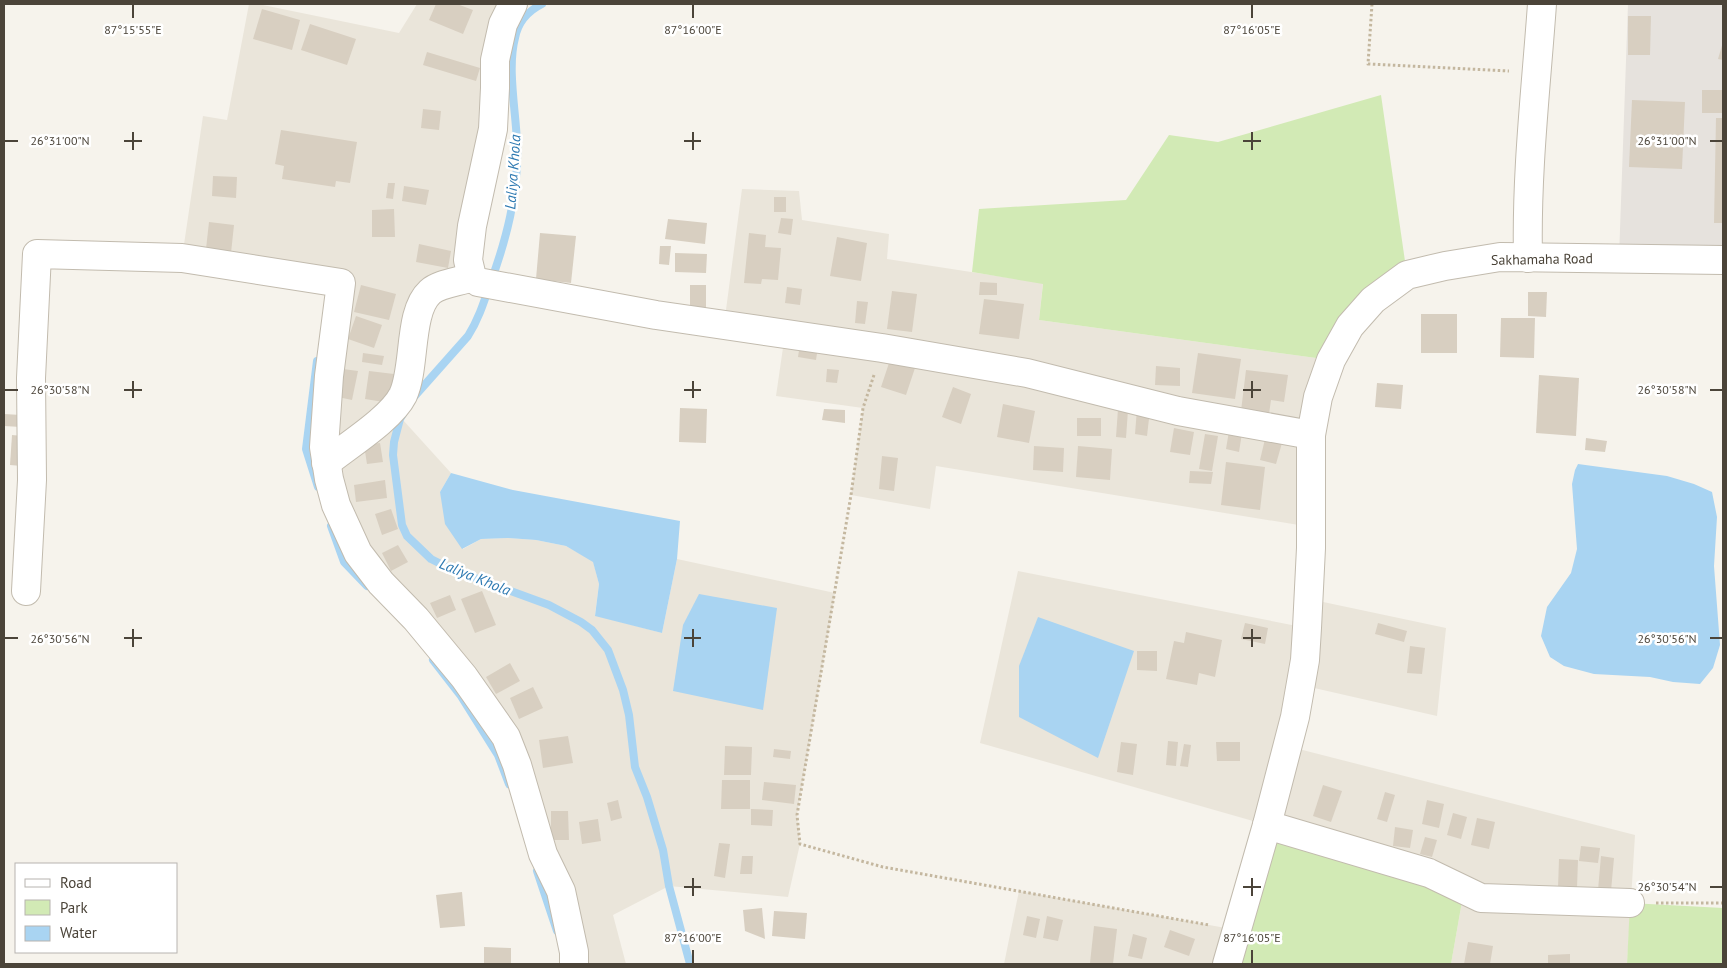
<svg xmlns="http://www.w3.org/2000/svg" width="1727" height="968" font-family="'PT Sans',sans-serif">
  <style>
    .residential { fill: #eae5da }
    .industrial { fill: #e6e2dd }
    .green { fill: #d2eab5 }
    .water { fill: #a9d4f2 }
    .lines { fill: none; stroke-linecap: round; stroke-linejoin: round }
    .stream { stroke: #a9d4f2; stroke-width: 8 }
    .building { fill: #d8cfc1 }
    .minor-casing { stroke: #c2bbae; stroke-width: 30 }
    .path { stroke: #c4b79f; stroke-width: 3; stroke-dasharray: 2.5 2.5; stroke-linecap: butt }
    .minor { stroke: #fff; stroke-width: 28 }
    .ticks { fill: none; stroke: #4b4439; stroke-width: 2 }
    .labels { text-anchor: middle; stroke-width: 5; stroke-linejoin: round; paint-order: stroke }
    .street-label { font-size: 14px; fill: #4b4439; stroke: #fff }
    .water-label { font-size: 15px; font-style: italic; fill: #2e7ab2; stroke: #fff }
    .ticks-label { font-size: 12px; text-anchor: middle; fill: #4b4439; stroke: #fff; stroke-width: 5; stroke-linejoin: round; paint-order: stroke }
  </style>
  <rect width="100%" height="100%" fill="#f6f3ec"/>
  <g class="residential">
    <polygon points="249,4 258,4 399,33 417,4 513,4 468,260 444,285 393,409 451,473 440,492 463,549 481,539 508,538 536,540 566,546 593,561 599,584 595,615 662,633 677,559 835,593 797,815 800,844 788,897 669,886 613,915 626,964 574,964 517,765 336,505 341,283 182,258 203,116 227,120"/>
    <polygon points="742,189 799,191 802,220 889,234 887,259 1043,283 1039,320 1331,360 1311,527 936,466 930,509 851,495 863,408 776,396 785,334 724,325"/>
    <polygon points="1018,571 1307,628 1309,599 1446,628 1437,716 1301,685 1287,746 1635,835 1627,964 1451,964 1464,890 1267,825 980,743"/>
    <polygon points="1019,891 1237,930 1227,964 1004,964"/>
  </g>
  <polygon class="industrial" points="1628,4 1723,4 1723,260 1619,258"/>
  <g class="green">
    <polygon points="1381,95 1407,275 1331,360 1039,320 1043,284 972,272 979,209 1126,200 1169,135 1218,142"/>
    <polygon points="1267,825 1464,890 1451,964 1227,964"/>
    <polygon points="1630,903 1723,908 1723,964 1627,964"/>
  </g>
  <g class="water">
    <polygon points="1578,464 1667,476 1694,484 1712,492 1717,517 1714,566 1720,645 1713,668 1700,684 1673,682 1650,677 1594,674 1564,666 1550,657 1541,636 1547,607 1571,573 1577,549 1572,484 1575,470"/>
    <polygon points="451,473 513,490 680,521 677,559 662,633 595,616 599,584 593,562 566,546 536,540 508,538 481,539 462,549 445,524 440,492"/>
    <polygon points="699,594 777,608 763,710 673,691 683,625"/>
    <polygon points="1038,617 1134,651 1098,758 1019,717 1019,666"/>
  </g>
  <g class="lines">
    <g class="stream">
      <polyline points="317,361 306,449 318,487"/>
      <path d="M413 398 468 336C478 320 483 305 489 287 506 241 519 193 517 143 516 112 507 68 515 38 518 22 528 11 542 4"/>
      <polyline points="403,414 400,419 394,442 393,455 402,525 407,536 431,559 453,570 549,605 581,622 592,630 608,650 623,690 629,715 635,767 647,797 663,850 669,886 690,964"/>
      <polyline points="331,526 344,562 367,586"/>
      <polyline points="433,660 461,696 498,755 509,784"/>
      <polyline points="537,871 557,931"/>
    </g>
  </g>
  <g class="building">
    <polygon points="436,4 457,4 473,10 463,34 429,20"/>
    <polygon points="262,9 300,20 292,50 253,39"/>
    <polygon points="1628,16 1651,16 1650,55 1628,55"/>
    <polygon points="310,24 356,39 347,65 301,50"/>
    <polygon points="1723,42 1723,60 1718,59"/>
    <polygon points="427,52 480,68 476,81 423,65"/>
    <rect x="1702" y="90" width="21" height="23"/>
    <polygon points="1632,100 1685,102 1682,169 1629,167"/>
    <polygon points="423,109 441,111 439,130 421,128"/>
    <polygon points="1716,118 1723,118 1723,223 1714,223"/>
    <polygon points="281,130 357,142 350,183 336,181 335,187 282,179 284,166 275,164"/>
    <polygon points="213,176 237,177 236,198 212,196"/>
    <polygon points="388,183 395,183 393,199 386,198"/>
    <polygon points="404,186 429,190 426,205 402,201"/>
    <rect x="774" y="197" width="12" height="15"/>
    <polygon points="394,209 395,237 372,237 372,210"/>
    <polygon points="781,218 793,219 791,235 778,233"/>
    <polygon points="668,219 707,223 705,244 665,239"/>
    <polygon points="209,222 234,225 231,253 206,249"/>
    <polygon points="540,233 576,236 571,283 536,279"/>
    <polygon points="749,233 766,235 765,247 781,248 778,280 762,279 761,284 744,283"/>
    <polygon points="837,237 867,243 861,281 830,276"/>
    <polygon points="419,244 451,251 448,268 416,262"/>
    <polygon points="660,246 671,246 669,265 659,264"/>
    <polygon points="675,253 707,254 706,273 675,272"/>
    <polygon points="980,282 997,283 997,295 979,295"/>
    <polygon points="361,285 396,294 389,320 354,312"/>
    <rect x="690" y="285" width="16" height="27"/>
    <polygon points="787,287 802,289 800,305 785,303"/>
    <polygon points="892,291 917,294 912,332 887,329"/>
    <polygon points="1528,292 1547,292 1546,317 1528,316"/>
    <polygon points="984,299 1024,304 1019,339 979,334"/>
    <polygon points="857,301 868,302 865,324 855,323"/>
    <rect x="1421" y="314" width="36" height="39"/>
    <polygon points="356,316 382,325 374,348 348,339"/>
    <polygon points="1501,318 1535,318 1534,358 1500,357"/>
    <polygon points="800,344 818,347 816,360 798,357"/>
    <polygon points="363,353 384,356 382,365 362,362"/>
    <polygon points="1198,353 1241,359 1235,399 1192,393"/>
    <polygon points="890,360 915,368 906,395 881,387"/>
    <polygon points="1156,366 1180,368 1180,386 1155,385"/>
    <polygon points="343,369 358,371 352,400 338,397"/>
    <polygon points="827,369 839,370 837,383 826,382"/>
    <polygon points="1246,370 1288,375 1284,402 1271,400 1269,414 1241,411"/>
    <polygon points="369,371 394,374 390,403 365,399"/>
    <polygon points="1539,375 1579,378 1576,436 1536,433"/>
    <polygon points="1377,383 1403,385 1401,409 1375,407"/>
    <polygon points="953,387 971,394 961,424 942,417"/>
    <polygon points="1003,404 1035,411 1029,443 997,437"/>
    <polygon points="680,408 707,409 706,443 679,442"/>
    <polygon points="824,409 845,410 845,423 822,420"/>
    <polygon points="1118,409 1128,410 1126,438 1116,437"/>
    <polygon points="1137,409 1150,410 1147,436 1135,434"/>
    <polygon points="4,414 21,415 21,427 4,426"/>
    <rect x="1077" y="418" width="24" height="18"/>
    <polygon points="1174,428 1194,432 1190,455 1170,452"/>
    <polygon points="1229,431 1242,433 1239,452 1226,449"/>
    <polygon points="1205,434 1218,436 1212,471 1199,469"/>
    <polygon points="12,435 23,436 22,466 10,465"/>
    <polygon points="1586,438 1607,441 1605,452 1585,450"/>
    <polygon points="1265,439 1282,443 1276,464 1260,460"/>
    <polygon points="380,443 383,462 367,464 364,445"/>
    <polygon points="1034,446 1064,448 1063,472 1033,470"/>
    <polygon points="1078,446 1112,449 1110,480 1076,477"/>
    <polygon points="882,456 898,458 894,491 879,489"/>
    <polygon points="1226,462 1265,467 1260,510 1221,505"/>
    <polygon points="1190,471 1213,472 1211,484 1189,483"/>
    <polygon points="385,480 387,498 356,502 354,485"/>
    <polygon points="391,509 398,529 382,535 375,514"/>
    <polygon points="398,545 408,562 391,571 382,553"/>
    <polygon points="482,591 496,625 475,633 461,599"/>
    <polygon points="450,595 456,610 437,618 430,603"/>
    <polygon points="1245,623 1268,628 1265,644 1241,639"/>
    <polygon points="1378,623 1407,631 1404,642 1375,634"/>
    <polygon points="1186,632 1222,640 1215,677 1199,673 1197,685 1166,679 1174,641 1184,643"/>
    <polygon points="1410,646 1425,648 1422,674 1407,673"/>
    <polygon points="1137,651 1157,651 1157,671 1137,670"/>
    <polygon points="510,663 520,681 496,694 486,677"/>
    <polygon points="533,687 543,708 519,719 510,698"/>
    <polygon points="568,736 573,763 543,768 539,740"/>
    <polygon points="1168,741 1178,742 1176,766 1166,765"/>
    <polygon points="1121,742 1137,744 1133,775 1117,772"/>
    <polygon points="1216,742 1240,742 1240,761 1217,761"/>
    <polygon points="1184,744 1191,745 1188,767 1180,766"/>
    <polygon points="725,746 752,747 751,775 724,775"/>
    <polygon points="774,749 791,751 790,759 773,757"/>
    <polygon points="722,780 750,780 750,809 721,809"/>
    <polygon points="764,782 796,785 794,804 762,800"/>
    <polygon points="1323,785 1342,791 1331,822 1313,816"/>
    <polygon points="1385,792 1395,795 1387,822 1377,819"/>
    <polygon points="618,800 622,818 611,821 607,803"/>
    <polygon points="1427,800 1444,804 1439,828 1422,824"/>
    <polygon points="751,809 773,810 772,826 751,825"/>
    <polygon points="551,811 568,811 569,840 551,840"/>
    <polygon points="1453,813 1467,817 1461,839 1447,835"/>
    <polygon points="1477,818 1495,822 1489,849 1471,845"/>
    <polygon points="598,819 601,841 582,844 579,822"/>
    <polygon points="1395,827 1413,830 1410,848 1393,846"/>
    <polygon points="1425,837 1437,840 1432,857 1420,854"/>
    <polygon points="719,843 730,844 725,878 714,876"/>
    <polygon points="1581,846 1600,848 1598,863 1579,861"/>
    <polygon points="742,856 753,856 752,874 740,874"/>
    <polygon points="1601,856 1614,858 1611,891 1598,890"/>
    <polygon points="1559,859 1578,860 1577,888 1558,888"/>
    <polygon points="462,892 465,926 440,928 436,895"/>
    <polygon points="762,908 765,939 745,931 743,910"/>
    <polygon points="774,911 807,913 805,939 772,936"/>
    <polygon points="1027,916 1040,919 1036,938 1023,935"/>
    <polygon points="1047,916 1063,920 1058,941 1043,938"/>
    <polygon points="1094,926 1117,929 1113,964 1090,963"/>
    <polygon points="1170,930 1195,939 1189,956 1164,947"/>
    <polygon points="1133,934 1147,938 1142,959 1128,956"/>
    <polygon points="1468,942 1493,946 1490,964 1464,964"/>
    <polygon points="484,947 511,948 511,964 484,964"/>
    <polygon points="1570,954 1570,964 1548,964 1548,955"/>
  </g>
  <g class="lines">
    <g class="minor-casing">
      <g id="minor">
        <polyline points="513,4 503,24 495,60 495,88 493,129 472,226 468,260 472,277 478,282 656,315 882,348 1027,373 1178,411 1311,435"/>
        <path d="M1528 258C1526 173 1536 88 1542 4"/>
        <path d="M326 463C348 445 391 419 403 395 416 367 408 312 430 292 440 283 460 282 472 277"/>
        <polyline points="26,591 32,480 31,378 37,254 182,258 341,283 329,376 324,447 329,479 336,505 358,553 381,583 416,619 464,677 506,737 517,765 543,854 561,891 574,952 574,964"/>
        <polyline points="1267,825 1429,873 1481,898 1630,903"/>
        <polyline points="1227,964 1267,825 1295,717 1305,660 1307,628 1311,548 1311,435 1318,397 1331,360 1350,326 1373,300 1407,275 1445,266 1500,257 1723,260"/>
      </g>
    </g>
    <g class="path">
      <polyline points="1372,4 1368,64 1509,71"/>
      <polyline points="874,375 863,408 851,495 797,815 800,844 883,867 1209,925"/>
      <polyline points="1656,903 1723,903"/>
    </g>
    <use href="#minor" class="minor"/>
  </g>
  <path class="ticks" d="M133 5V18M693 5V18M1252 5V18M133 132V150M693 132V150M1252 132V150M5 141H18M124 141H142M684 141H701M1243 141H1261M1710 141H1722M133 381V398M693 381V398M1252 381V398M5 390H18M124 390H142M684 390H701M1243 390H1261M1710 390H1722M133 629V647M693 629V647M1252 629V647M5 638H18M124 638H142M684 638H701M1243 638H1261M1710 638H1722M693 878V896M1252 878V896M684 887H701M1243 887H1261M1710 887H1722M693 950V963M1252 950V963"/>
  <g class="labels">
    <g class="street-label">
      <text transform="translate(1542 259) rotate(-1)" y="5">Sakhamaha Road</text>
    </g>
    <g class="water-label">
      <text transform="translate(513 172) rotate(-86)" y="5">Laliya Khola</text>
      <text transform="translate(475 577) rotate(22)" y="5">Laliya Khola</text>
    </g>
  </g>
  <g class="ticks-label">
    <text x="133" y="34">87°15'55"E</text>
    <text x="693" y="34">87°16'00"E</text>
    <text x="1252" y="34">87°16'05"E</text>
    <text x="60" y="145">26°31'00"N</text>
    <text x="1667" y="145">26°31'00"N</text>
    <text x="60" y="394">26°30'58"N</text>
    <text x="1667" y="394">26°30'58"N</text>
    <text x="60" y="643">26°30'56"N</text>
    <text x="1667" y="643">26°30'56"N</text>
    <text x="1667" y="891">26°30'54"N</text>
    <text x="693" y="942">87°16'00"E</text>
    <text x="1252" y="942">87°16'05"E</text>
  </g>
  <rect width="1727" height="968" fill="none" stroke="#4b4439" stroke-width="10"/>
  <rect x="15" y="863" width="162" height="90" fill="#ffffff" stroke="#b7b4b0"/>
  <rect x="25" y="879" width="25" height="8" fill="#ffffff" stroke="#b7b4b0"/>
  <text x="60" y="888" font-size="15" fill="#4b4439">Road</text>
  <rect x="25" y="900" width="25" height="15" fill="#d2eab5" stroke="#b7b4b0"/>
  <text x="60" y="913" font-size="15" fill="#4b4439">Park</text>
  <rect x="25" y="926" width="25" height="15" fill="#a9d4f2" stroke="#b7b4b0"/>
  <text x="60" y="938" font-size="15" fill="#4b4439">Water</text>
</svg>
